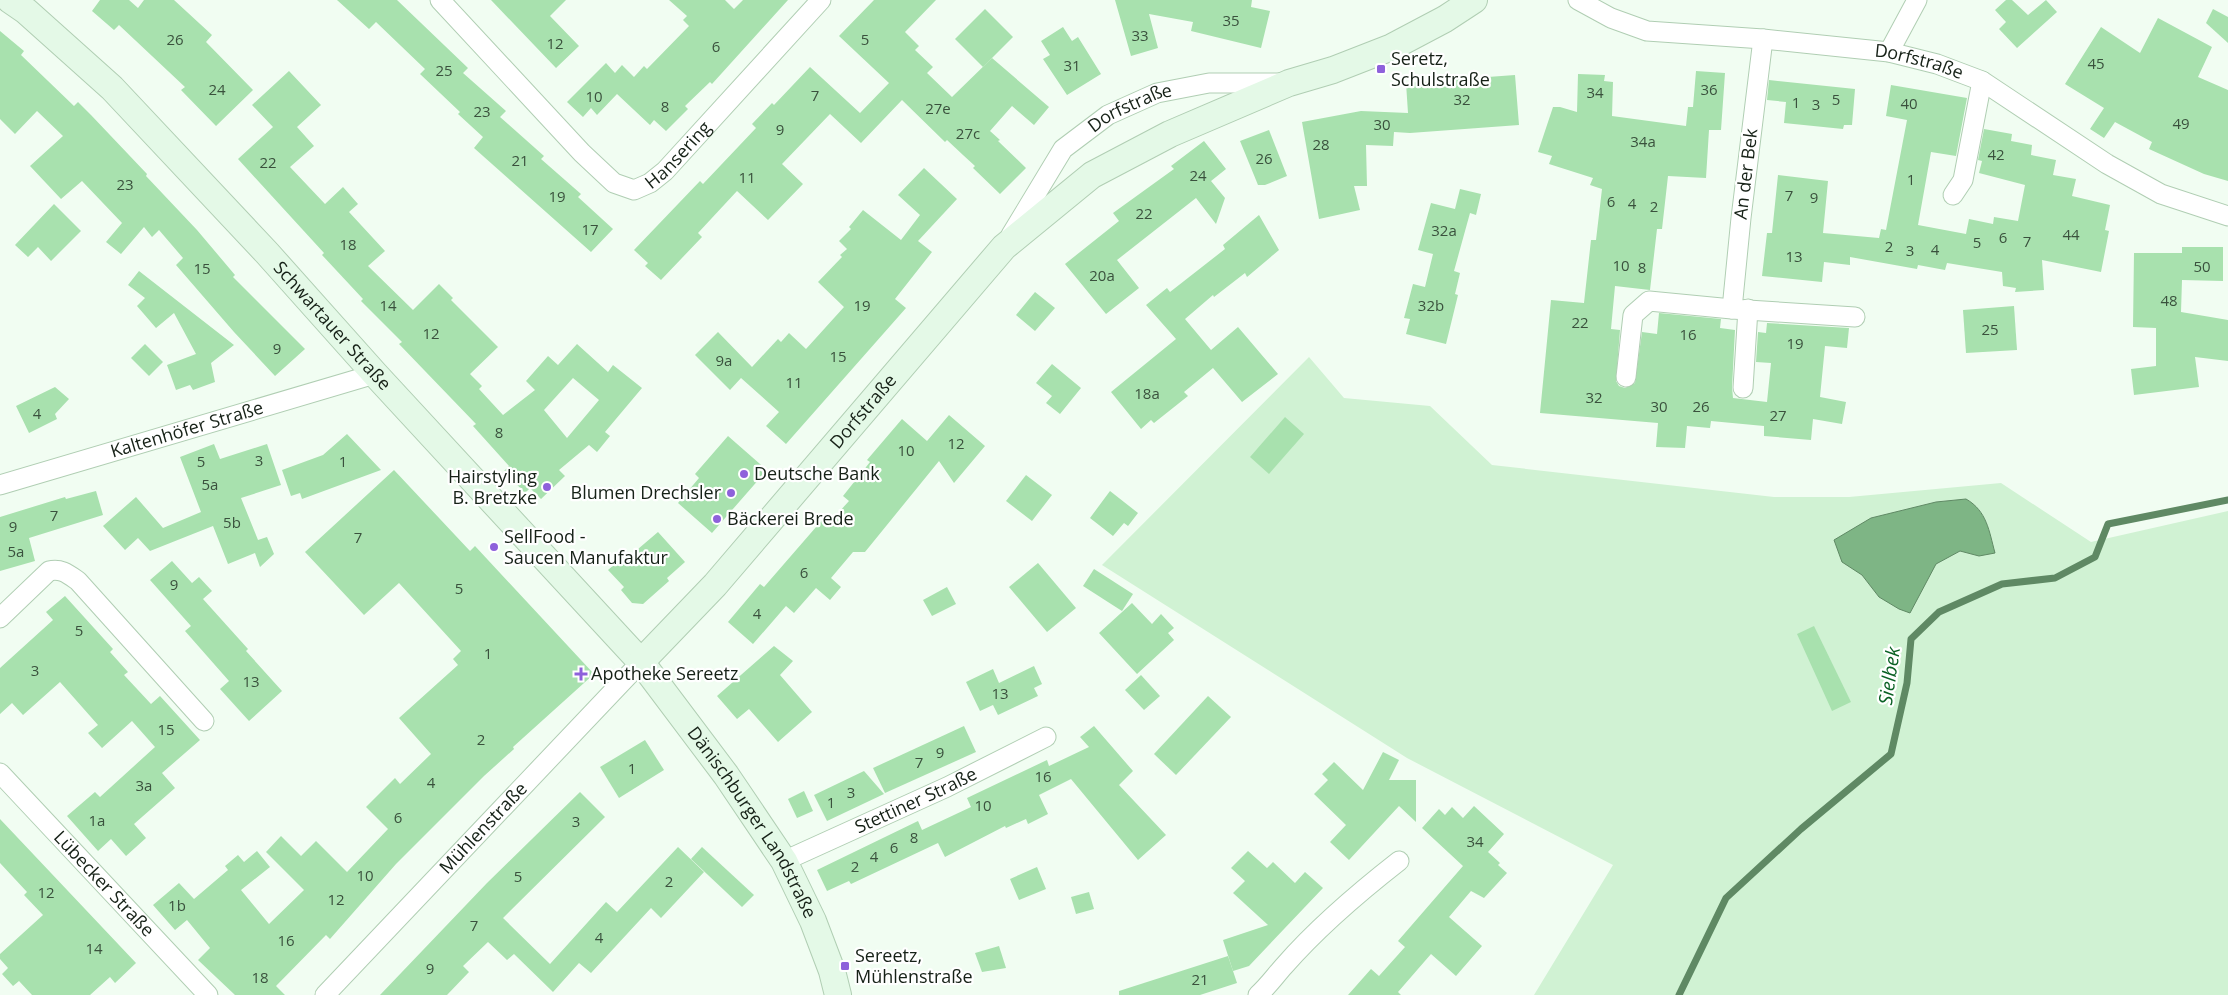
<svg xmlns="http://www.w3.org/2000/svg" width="2228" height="995" font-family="'Open Sans',sans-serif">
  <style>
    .green { fill: #d0f2d3; fill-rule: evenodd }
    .water { fill: #7eb585; stroke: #5f8964 }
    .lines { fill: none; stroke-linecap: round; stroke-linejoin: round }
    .stream { stroke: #5f8964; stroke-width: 7 }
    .building { fill: #a8e1ae; fill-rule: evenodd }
    .street-casing { stroke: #b0ceb3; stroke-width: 21 }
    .secondary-casing { stroke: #b0ceb3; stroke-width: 28 }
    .street { stroke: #fff; stroke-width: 19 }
    .secondary { stroke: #e4f9e7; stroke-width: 26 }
    .poi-dot { fill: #8e61db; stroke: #fff; stroke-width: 2 }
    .labels { text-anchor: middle; stroke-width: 4.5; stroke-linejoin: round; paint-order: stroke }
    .number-label { font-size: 15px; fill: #3a513d }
    .poi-label { font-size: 18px; fill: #162117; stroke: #fff; text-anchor: start }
    .street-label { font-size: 18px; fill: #162117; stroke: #fff }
    .water-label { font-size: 19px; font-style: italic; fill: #0a6124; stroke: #fff }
  </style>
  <rect width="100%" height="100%" fill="#f1fdf2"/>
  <path class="green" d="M1309 357 1344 398 1430 406 1492 465 1774 497H1849L2001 483 2091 542 2228 511V995H1534L1613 865 1407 758 1102 565ZM1966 499 1979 556 1960 551 1936 563 1910 613 1879 597 1862 575 1871 518 1936 502Z"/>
  <path class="water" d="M1966 499C1987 511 1989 531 1995 553L1979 556 1960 551 1936 564 1910 613 1899 609 1879 597 1862 575 1842 562 1834 540 1871 518 1936 502Z"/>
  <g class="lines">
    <polyline class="stream" points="1679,995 1726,898 1801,829 1891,754 1907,683 1911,639 1939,612 2002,584 2055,578 2095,557 2108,524 2228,500"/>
  </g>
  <g class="building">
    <polygon points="100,0 129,0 138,8 144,0 174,0 212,35 206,42 253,90 216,126 181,90 185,87 119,25 114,30 92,11"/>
    <polygon points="337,0 397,0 468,68 463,73 506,111 500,117 544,156 541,159 581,194 578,197 613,229 591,252 474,148 483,137 458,114 460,112 420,74 425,69 376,22 369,29"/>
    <polygon points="491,0 566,0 550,16 579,46 556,68"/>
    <polygon points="669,0 725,0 734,9 743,0 788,0 712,84 710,82 685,106 688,109 666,131 654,120 650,125 617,94 597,115 591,108 583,117 567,102 606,63 615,73 622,65 634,77 644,66 647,69 689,26 683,20 687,16"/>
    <polygon points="874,0 936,0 905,32 919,46 915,50 933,67 927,73 952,97 992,58 1049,107 1034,125 1012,106 990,131 1000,140 998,141 1026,168 1000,194 973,168 975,166 963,155 947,140 945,142 902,100 861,143 830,114 782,164 803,184 768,220 737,191 698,233 702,237 661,280 645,266 648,263 634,250 700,181 703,184 756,128 752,124 772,103 774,105 810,67 860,113 889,83 839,36"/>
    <polygon points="1115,0 1252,0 1251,7 1270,11 1261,48 1191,31 1193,22 1149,14 1158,48 1131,56"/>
    <polygon points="2006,0 2012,0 2028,15 2046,0 2057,12 2017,48 1999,29 2006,22 1995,10"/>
    <polygon points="985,9 1013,37 983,67 955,39"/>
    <polygon points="2213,9 2228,17 2228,43 2206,23"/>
    <polygon points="2158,18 2212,47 2198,77 2228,90 2228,181 2204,174 2149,149 2152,142 2115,122 2104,138 2090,129 2104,108 2065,84 2101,27 2140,53"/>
    <polygon points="1063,27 1072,41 1078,37 1101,74 1067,95 1043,59 1050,55 1041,41"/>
    <polygon points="0,31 24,51 21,55 74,106 78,102 91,115 147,174 146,176 197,230 235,275 233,277 305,349 275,376 234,332 176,265 183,258 159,230 152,237 144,227 121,254 106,242 122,223 82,181 61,199 30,166 63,136 37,111 15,134 0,119"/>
    <path d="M289 71 321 105 297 127 314 146 290 167 325 204 343 187 358 204 349 212 385 251 368 266 413 310 439 284 453 298 451 300 498 347 470 374 482 386 479 389 503 415 535 390 526 381 548 356 558 365 577 344 608 372 613 365 642 388 605 432 610 436 597 452 589 445 559 470 565 476 541 499 530 488 525 493 504 471 509 466 473 426 476 424 399 344 402 342 361 301 363 299 322 255 324 253 238 159 273 127 252 105ZM573 378 599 400 567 438 544 410Z"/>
    <polygon points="1696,71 1725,73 1721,130 1709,130 1706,178 1668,176 1662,229 1657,229 1650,290 1615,286 1611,329 1620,330 1616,381 1619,386 1625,388 1635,383 1642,332 1657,334 1659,313 1721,319 1720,328 1735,330 1732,387 1733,398 1767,402 1771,363 1756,362 1758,332 1766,333 1767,323 1849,328 1847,348 1825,346 1820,397 1846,402 1842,424 1813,419 1811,440 1764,436 1764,426 1711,421 1710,428 1687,426 1685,448 1656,447 1658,423 1540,413 1551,300 1584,303 1591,240 1596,240 1602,189 1590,185 1593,178 1549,164 1552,156 1538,152 1553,107 1560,107 1577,112 1578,74 1605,75 1604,81 1613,82 1612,116 1686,126 1688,107 1693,107"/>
    <polygon points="1515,75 1519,125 1410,133 1394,132 1393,146 1366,145 1367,186 1354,186 1360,210 1319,219 1302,122 1361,111 1408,113 1406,83"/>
    <polygon points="1769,80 1855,89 1852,125 1844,125 1843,129 1784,123 1786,102 1767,100"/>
    <polygon points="1891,85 1967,98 1956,156 1931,152 1918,225 1966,234 1969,219 1993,224 1994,217 2018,221 2025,185 1979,173 1982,161 1978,160 1984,129 2012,134 2011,141 2032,145 2031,155 2056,160 2053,175 2076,179 2072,196 2110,205 2105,230 2109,231 2101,272 2042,260 2044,290 2015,292 2016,288 2003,286 2002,272 1947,263 1945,270 1918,265 1917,269 1850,257 1850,265 1824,262 1822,282 1762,276 1767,233 1772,233 1778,175 1828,181 1823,233 1879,238 1881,229 1886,230 1907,120 1886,116"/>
    <polygon points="1269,130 1287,176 1265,185 1258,185 1240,141"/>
    <polygon points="1204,141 1226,169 1211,181 1225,198 1216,224 1196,198 1117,260 1139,288 1106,314 1065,264 1119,221 1113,213 1174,169 1171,166"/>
    <polygon points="924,168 957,199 918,241 932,252 895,299 906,308 786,444 766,426 779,412 741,378 730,390 695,355 718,332 752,367 778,339 781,342 789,333 806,349 844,307 818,282 842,257 840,255 847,249 839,241 851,229 849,227 863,210 901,240 920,215 898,195"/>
    <polygon points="1460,189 1481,194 1476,215 1470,213 1454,271 1460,273 1455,294 1458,295 1446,344 1406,334 1410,319 1404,318 1413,284 1425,287 1433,254 1418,250 1431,203 1455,209"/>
    <polygon points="54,204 81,231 51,261 38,247 28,257 15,245"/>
    <polygon points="1259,215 1279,250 1247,277 1245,273 1214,297 1213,295 1185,319 1211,350 1238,327 1278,374 1242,402 1213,368 1184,392 1188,396 1154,423 1151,420 1141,429 1111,392 1176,339 1146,305 1167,288 1170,292 1225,249 1223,245"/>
    <polygon points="2182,247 2223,247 2223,281 2182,280 2181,312 2228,320 2228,361 2195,357 2199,387 2134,395 2131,369 2156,366 2156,328 2133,327 2134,253 2182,253"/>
    <polygon points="139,271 234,345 211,363 215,382 193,390 190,385 176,390 167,365 196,354 174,313 156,328 137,306 145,298 128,285"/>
    <polygon points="1035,292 1055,308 1035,331 1016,315"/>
    <polygon points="2014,306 2017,350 1966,353 1963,310"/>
    <polygon points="145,344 163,362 149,376 131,358"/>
    <polygon points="1052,364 1081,388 1060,414 1046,403 1052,396 1036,383"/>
    <polygon points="55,387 69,399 55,414 57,419 29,433 16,406"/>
    <polygon points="949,415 985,446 954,483 939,461 865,552 853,552 831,578 841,587 830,600 816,588 794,613 786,606 753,644 728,622 760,584 764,587 823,519 828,524 849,501 843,496 870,462 867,460 902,419 927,441"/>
    <polygon points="1285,417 1304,434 1269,474 1250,457"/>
    <polygon points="347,434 381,470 302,499 300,493 291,496 282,470 323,455"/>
    <polygon points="728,436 767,470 712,533 678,503 699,478 695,474"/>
    <polygon points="214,444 220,459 267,444 281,485 241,498 258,540 267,537 274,554 260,567 255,553 228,564 213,526 150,551 138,538 125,550 103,526 136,497 163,528 201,512 180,457"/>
    <polygon points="394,470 470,551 475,546 594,674 513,747 514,749 484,776 396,864 330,939 326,935 276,986 285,995 235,995 198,960 210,948 187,920 175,930 153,905 179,883 194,899 228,870 225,866 238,855 244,862 257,851 270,867 241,890 269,924 304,890 266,852 281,836 301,856 316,841 347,872 388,829 366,807 395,778 400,784 431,754 399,718 458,665 453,659 461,651 399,583 364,615 305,552"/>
    <polygon points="1026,475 1052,495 1032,521 1006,501"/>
    <polygon points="96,491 103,515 29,538 35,561 0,571 0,517 65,497 66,499"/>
    <polygon points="1110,491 1138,513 1128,526 1124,523 1113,536 1090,518"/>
    <polygon points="658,532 685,562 667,578 669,581 643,604 632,603 621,590 624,587 608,570 629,552 631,555"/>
    <polygon points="172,561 192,583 199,577 212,591 203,599 248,649 246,651 282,691 249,721 220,689 229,681 185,631 191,626 150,580"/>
    <polygon points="1038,563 1076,608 1047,632 1009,587"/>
    <polygon points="1094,569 1133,594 1122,611 1083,586"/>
    <polygon points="947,587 956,604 932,616 923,600"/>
    <polygon points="65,596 113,649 110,652 128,672 124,675 151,704 160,696 200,740 162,773 175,788 134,824 146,838 126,856 111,839 98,851 67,816 95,792 100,797 155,747 132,721 102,748 88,733 98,725 60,682 23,715 12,703 0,714 0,668 53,620 46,612"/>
    <polygon points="1132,603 1152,624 1161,614 1174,628 1168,633 1174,640 1137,674 1099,633"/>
    <polygon points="1814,626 1851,702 1832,711 1797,634"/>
    <polygon points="774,646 793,661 780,675 812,712 778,742 749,709 737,719 717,696"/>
    <polygon points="1034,666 1042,684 1034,688 1038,696 998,715 993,705 980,711 966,682 993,669 999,683"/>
    <polygon points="1141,675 1160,696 1144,710 1125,690"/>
    <polygon points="1208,696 1231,717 1176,775 1154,754"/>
    <polygon points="964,726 976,752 885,793 873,768"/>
    <polygon points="1094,726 1133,771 1119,785 1166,835 1138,860 1071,779 1039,795 1048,814 1028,824 1026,819 1006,828 1005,826 945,857 938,843 851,884 849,881 827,891 817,870 918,821 922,830 971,807 967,798 1047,760 1049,766 1089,747 1080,737"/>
    <polygon points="645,740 664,770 619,798 600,767"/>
    <polygon points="1383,752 1399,760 1389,780 1416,780 1416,822 1399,806 1349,860 1330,842 1346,825 1314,794 1328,780 1322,774 1334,762 1363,790"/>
    <polygon points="864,771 884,794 827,821 814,795"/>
    <polygon points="804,791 813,811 797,818 788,799"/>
    <polygon points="580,792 605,817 503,918 550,964 606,902 617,912 678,847 704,872 661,918 651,908 591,973 579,963 553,992 514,954 507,960 488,942 463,966 469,972 447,995 380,995 487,883"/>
    <polygon points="1474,806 1504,834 1488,852 1500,863 1498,865 1507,873 1484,898 1471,891 1449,917 1482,946 1456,976 1431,954 1398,992 1401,995 1348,995 1371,969 1379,976 1405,947 1398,941 1463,866 1422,828 1439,809 1445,815 1452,807 1463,818"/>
    <polygon points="0,819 136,963 115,983 110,977 90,995 32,995 19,981 13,986 2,974 8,968 0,959 0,954 43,915 24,895 27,892 0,863"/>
    <polygon points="702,847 754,895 742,907 691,859"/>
    <polygon points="1248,851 1267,868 1273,862 1295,883 1305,872 1323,888 1249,966 1233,971 1223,940 1268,925 1233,893 1245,881 1231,868"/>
    <polygon points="1037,867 1046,889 1019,900 1010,879"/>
    <polygon points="1089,892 1094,909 1076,914 1071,897"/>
    <polygon points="999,946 1006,968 982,972 975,953"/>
    <polygon points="1228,956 1237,983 1200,995 1119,995 1119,991"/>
  </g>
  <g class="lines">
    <g class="street-casing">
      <g id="street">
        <path id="s1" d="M440 0 582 153 614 183 634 190 650 183 665 171 821 0"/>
        <path id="s2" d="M1578 0 1611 18 1647 31 1763 39 1889 52 1937 64 1982 81 2107 164 2161 194 2228 216"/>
        <polyline points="1763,39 1741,218 1732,309 1855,317"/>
        <polyline points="1889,52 1917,0"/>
        <polyline points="1953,195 1963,180 1982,81"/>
        <path id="s3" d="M1011 235 1063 149 1108 115 1157 93 1209 83H1280"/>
        <polyline points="1626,377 1633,315 1649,301 1732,309"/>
        <polyline points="1743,388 1748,309"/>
        <path id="s4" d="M0 485 375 374"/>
        <path d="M0 618 49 571C61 568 68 574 78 581L204 721"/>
        <path id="s5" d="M0 773 208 995"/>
        <path id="s6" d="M784 861 947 787 1046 737"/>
        <path id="s7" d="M325 995 641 662"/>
        <path d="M1258 995C1268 986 1275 976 1284 966 1318 927 1358 893 1399 861"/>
      </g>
    </g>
    <g class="secondary-casing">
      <g id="secondary">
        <path id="s8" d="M10 0 26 11 112 88 267 253 375 374 641 662 726 775 784 861 813 921 832 971 838 995"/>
        <path id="s9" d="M641 662 715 585 1004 247 1092 175 1170 134 1289 83 1333 70 1392 47 1445 19 1474 0"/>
      </g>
    </g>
    <use href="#street" class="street"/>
    <use href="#secondary" class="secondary"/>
  </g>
  <g class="poi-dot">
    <rect x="1376" y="64" width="10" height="10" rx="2.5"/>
    <circle cx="744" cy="474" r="5"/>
    <circle cx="547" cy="487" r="5"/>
    <circle cx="731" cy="493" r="5"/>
    <circle cx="717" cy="519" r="5"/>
    <circle cx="494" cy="547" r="5"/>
    <path d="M578.5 666.5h5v5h5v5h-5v5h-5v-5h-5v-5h5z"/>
    <rect x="840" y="961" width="10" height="10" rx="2.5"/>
  </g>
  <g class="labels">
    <g class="number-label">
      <text x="1231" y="26">35</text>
      <text x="1140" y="41">33</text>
      <text x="175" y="45">26</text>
      <text x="865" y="45">5</text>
      <text x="555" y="49">12</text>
      <text x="716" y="52">6</text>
      <text x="2096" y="69">45</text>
      <text x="1072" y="71">31</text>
      <text x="444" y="76">25</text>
      <text x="217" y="95">24</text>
      <text x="1709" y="95">36</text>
      <text x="1595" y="98">34</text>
      <text x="815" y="101">7</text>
      <text x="594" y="102">10</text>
      <text x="1462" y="105">32</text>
      <text x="1836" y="105">5</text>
      <text x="1796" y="108">1</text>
      <text x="1909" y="109">40</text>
      <text x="1816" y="110">3</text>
      <text x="665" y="112">8</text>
      <text x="938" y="114">27e</text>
      <text x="482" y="117">23</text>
      <text x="2181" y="129">49</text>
      <text x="1382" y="130">30</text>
      <text x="780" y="135">9</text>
      <text x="968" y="139">27c</text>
      <text x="1643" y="147">34a</text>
      <text x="1321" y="150">28</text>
      <text x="1996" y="160">42</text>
      <text x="1264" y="164">26</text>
      <text x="520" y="166">21</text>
      <text x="268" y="168">22</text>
      <text x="1198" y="181">24</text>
      <text x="747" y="183">11</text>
      <text x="1911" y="185">1</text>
      <text x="125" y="190">23</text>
      <text x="1789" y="201">7</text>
      <text x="557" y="202">19</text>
      <text x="1814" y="203">9</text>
      <text x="1611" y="207">6</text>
      <text x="1632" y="209">4</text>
      <text x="1654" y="212">2</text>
      <text x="1144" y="219">22</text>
      <text x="590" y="235">17</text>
      <text x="1444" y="236">32a</text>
      <text x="2071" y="240">44</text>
      <text x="2003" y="243">6</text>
      <text x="2027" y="247">7</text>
      <text x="1977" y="248">5</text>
      <text x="348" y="250">18</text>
      <text x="1889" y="252">2</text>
      <text x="1935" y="255">4</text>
      <text x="1910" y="256">3</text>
      <text x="1794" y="262">13</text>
      <text x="1621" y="271">10</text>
      <text x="2202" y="272">50</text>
      <text x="1642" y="273">8</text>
      <text x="202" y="274">15</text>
      <text x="1102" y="281">20a</text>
      <text x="2169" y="306">48</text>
      <text x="388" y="311">14</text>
      <text x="862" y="311">19</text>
      <text x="1431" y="311">32b</text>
      <text x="1580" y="328">22</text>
      <text x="1990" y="335">25</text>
      <text x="431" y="339">12</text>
      <text x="1688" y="340">16</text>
      <text x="1795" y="349">19</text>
      <text x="277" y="354">9</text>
      <text x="838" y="362">15</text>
      <text x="724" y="366">9a</text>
      <text x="794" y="388">11</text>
      <text x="1147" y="399">18a</text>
      <text x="1594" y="403">32</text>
      <text x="1659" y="412">30</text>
      <text x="1701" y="412">26</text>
      <text x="37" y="419">4</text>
      <text x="1778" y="421">27</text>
      <text x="499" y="438">8</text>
      <text x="956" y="449">12</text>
      <text x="906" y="456">10</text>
      <text x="259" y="466">3</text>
      <text x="201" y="467">5</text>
      <text x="343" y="467">1</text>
      <text x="210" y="490">5a</text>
      <text x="54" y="521">7</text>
      <text x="232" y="528">5b</text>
      <text x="13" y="532">9</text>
      <text x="358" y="543">7</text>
      <text x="16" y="557">5a</text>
      <text x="804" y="578">6</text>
      <text x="174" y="590">9</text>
      <text x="459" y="594">5</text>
      <text x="757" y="619">4</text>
      <text x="79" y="636">5</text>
      <text x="488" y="659">1</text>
      <text x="35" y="676">3</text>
      <text x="251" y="687">13</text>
      <text x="1000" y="699">13</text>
      <text x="166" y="735">15</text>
      <text x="481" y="745">2</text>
      <text x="940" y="758">9</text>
      <text x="919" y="768">7</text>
      <text x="632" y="774">1</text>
      <text x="1043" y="782">16</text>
      <text x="431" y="788">4</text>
      <text x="144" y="791">3a</text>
      <text x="851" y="798">3</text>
      <text x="831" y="808">1</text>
      <text x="983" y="811">10</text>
      <text x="398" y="823">6</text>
      <text x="97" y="826">1a</text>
      <text x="576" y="827">3</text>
      <text x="914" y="843">8</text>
      <text x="1475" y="847">34</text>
      <text x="894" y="853">6</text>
      <text x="874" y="862">4</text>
      <text x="855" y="872">2</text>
      <text x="365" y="881">10</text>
      <text x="518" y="882">5</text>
      <text x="669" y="887">2</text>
      <text x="46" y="898">12</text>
      <text x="336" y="905">12</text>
      <text x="177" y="911">1b</text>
      <text x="474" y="931">7</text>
      <text x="599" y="943">4</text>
      <text x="286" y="946">16</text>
      <text x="94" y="954">14</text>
      <text x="430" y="974">9</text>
      <text x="260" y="983">18</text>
      <text x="1200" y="985">21</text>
    </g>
    <g class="poi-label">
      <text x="1391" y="65">Seretz,<tspan x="1391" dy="21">Schulstraße</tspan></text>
      <text x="754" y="480">Deutsche Bank</text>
      <text x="537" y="483" text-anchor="end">Hairstyling<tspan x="537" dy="21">B. Bretzke</tspan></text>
      <text x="721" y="499" text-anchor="end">Blumen Drechsler</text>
      <text x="727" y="525">Bäckerei Brede</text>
      <text x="504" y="543">SellFood -<tspan x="504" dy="21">Saucen Manufaktur</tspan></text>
      <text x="591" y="680">Apotheke Sereetz</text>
      <text x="855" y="962">Sereetz,<tspan x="855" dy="21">Mühlenstraße</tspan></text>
    </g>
    <g class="street-label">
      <text dy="6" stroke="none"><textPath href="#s2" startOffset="350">Dorfstraße</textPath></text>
      <text dy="6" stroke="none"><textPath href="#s3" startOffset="180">Dorfstraße</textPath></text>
      <text dy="6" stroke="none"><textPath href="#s1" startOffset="331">Hansering</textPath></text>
      <text transform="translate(1746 174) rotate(-83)" y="6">An der Bek</text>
      <text dy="6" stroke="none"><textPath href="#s8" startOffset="459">Schwartauer Straße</textPath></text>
      <text dy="6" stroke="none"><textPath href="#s9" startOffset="335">Dorfstraße</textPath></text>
      <text dy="6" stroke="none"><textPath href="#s4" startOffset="195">Kaltenhöfer Straße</textPath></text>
      <text dy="6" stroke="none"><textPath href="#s6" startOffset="145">Stettiner Straße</textPath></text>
      <text dy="6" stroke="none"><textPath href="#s8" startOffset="1111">Dänischburger Landstraße</textPath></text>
      <text dy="6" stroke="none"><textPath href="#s7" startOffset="230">Mühlenstraße</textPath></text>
      <text dy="6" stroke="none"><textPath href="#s5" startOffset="152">Lübecker Straße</textPath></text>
    </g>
    <g class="water-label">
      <text transform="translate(1889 676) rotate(-82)" y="7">Sielbek</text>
    </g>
  </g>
</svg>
